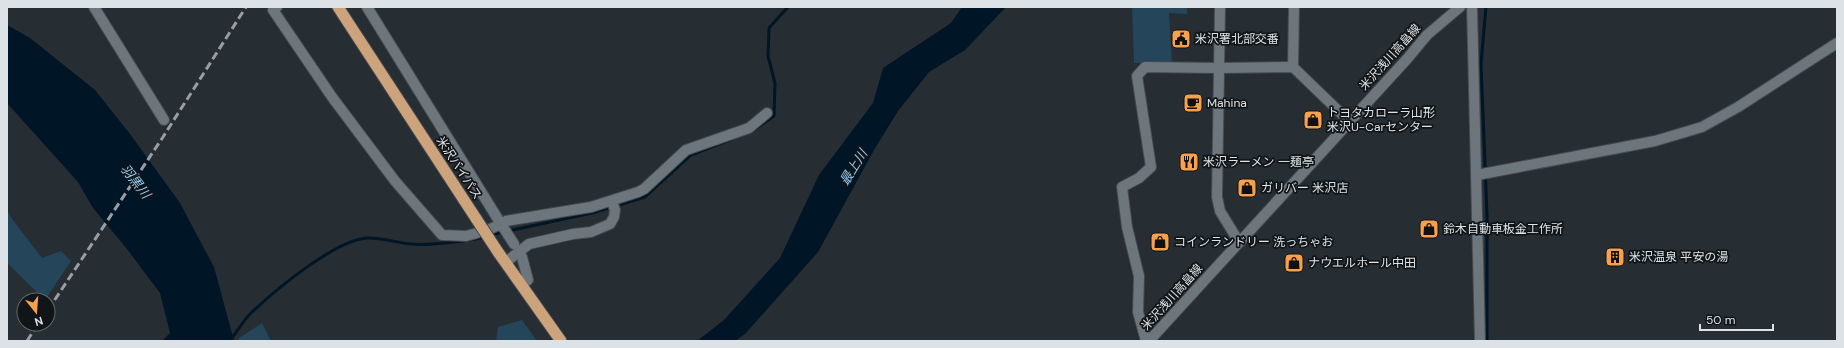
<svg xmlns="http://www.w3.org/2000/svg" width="1844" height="348" font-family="'DM Sans','Noto Sans JP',sans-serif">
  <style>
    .green { fill: #25455b }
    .water { fill: #001526 }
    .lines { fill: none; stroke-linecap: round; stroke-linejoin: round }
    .stream { stroke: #001526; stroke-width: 3 }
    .minor-casing { stroke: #444a4f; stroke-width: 12 }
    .tertiary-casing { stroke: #444a4f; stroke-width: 12 }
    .secondary-casing { stroke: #444a4f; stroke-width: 12 }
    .trunk-casing { stroke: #444a4f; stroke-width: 13 }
    .minor { stroke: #6e767d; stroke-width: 10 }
    .tertiary { stroke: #6e767d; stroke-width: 10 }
    .secondary { stroke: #6e767d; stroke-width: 10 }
    .trunk { stroke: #cda37c; stroke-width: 11 }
    .rail { stroke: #989ea3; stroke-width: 3; stroke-dasharray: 8 4; stroke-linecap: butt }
    .trunk-bridge-casing { stroke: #444a4f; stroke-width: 13; stroke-linecap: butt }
    .trunk-bridge { stroke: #cda37c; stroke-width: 11 }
    .labels { text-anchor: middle; stroke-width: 3.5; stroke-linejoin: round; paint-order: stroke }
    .poi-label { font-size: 12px; fill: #dde2e6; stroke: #121517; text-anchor: start }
    .street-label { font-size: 12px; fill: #dde2e6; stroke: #121517 }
    .water-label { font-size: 13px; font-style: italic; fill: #8ecaf5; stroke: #121517 }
  </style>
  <rect width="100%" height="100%" fill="#262d33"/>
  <g class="green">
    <polygon points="1135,7 1187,7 1187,14 1169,13 1172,62 1134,63 1132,8"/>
    <polygon points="7,210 12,219 42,258 61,251 71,261 45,300 7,263"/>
    <polygon points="522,320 537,341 496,341 498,327"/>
    <polygon points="262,323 271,341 239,341 239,338"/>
  </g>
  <g class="water">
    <polygon points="962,7 1006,7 965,50 929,72 898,111 874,150 818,252 745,334 735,341 697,341 724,320 780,258 819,175 873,103 883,68 951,23"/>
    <polygon points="7,25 30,38 95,90 130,134 180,203 214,267 234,341 162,341 170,333 160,293 127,249 93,208 78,182 7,103"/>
  </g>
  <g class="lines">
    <g class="stream">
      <polyline points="1486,7 1481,64 1487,215 1487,341"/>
      <polyline points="755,129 774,116 775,83 768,56 769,28 788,7"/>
      <polyline points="489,235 592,213 645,197 691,155 732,139"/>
      <path d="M226 341 230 340C237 332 243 321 250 314 274 291 337 238 369 238 384 238 397 243 411 244 428 246 467 241 484 237"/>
    </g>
    <g class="minor-casing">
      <g id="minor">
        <polyline points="94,7 164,120"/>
        <polyline points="277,7 273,10 332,97 395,181 442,235 466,236 477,233"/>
        <polyline points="367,7 501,224 506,221 591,207 638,192 644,189 686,150 749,128 767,113"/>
        <polyline points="1293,67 1294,7"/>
        <polyline points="1477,175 1655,141 1702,127 1738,107 1837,43"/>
        <polyline points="490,229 501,224 514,244"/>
        <polyline points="522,257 528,280 522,284"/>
        <polyline points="506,262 529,244 573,234 591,232 610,224 614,217 615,210 612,201"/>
        <polyline points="1146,341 1138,312 1139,276 1127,227 1122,187 1139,178 1151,167 1137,76 1145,67 1218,68 1293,67 1349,121"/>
      </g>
    </g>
    <g class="tertiary-casing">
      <g id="tertiary">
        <polyline points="1220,7 1217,197 1220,211 1239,242"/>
        <polyline points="1472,7 1480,341"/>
      </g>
    </g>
    <g class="secondary-casing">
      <polyline id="secondary" points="1149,341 1407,59 1427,35 1460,7"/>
    </g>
    <g class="trunk-casing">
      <g id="trunk">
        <polyline points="338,7 477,220"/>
        <polyline points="498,252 561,341"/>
      </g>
    </g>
    <use href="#minor" class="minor"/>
    <use href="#tertiary" class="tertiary"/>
    <use href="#secondary" class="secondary"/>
    <use href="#trunk" class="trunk"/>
    <g class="rail">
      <polyline points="48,310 163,137 246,7"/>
      <polyline points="27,341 38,324"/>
    </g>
    <g class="trunk-bridge-casing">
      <polyline id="trunk-bridge" points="477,220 498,252"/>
    </g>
    <use href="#trunk-bridge" class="trunk-bridge"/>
  </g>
  <defs>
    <g id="civic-square" transform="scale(1)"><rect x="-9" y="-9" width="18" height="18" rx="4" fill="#f8a14a" stroke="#121517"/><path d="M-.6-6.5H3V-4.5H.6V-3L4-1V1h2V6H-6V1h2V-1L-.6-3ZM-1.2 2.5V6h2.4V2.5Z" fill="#111"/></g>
    <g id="cafe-square" transform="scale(1)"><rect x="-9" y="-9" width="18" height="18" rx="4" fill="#f8a14a" stroke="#121517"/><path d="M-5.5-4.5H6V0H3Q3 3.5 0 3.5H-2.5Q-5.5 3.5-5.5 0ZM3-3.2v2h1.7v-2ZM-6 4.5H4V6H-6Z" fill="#111"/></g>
    <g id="shop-square" transform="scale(1)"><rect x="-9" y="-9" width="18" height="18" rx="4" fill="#f8a14a" stroke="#121517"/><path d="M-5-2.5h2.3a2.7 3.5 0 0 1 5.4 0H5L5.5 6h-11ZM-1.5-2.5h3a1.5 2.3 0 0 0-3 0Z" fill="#111"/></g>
    <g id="restaurant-square" transform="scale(1)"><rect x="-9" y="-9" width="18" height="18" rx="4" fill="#f8a14a" stroke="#121517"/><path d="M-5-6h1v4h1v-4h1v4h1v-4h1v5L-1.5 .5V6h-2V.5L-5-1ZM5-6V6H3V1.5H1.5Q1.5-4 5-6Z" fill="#111"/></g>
    <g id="building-square" transform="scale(1)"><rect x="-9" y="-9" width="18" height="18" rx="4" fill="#f8a14a" stroke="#121517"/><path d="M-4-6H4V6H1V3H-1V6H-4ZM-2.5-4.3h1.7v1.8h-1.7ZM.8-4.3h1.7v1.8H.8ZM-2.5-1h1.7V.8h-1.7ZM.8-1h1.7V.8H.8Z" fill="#111"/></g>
  </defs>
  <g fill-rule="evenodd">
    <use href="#civic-square" x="1181" y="39"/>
    <use href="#cafe-square" x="1193" y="103"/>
    <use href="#shop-square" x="1313" y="120"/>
    <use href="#restaurant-square" x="1189" y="162"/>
    <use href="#shop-square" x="1247" y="188"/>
    <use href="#shop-square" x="1429" y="229"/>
    <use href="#shop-square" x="1160" y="242"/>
    <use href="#building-square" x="1615" y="257"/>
    <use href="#shop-square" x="1294" y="263"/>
  </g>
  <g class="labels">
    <g class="poi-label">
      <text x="1195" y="43">米沢署北部交番</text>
      <text x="1207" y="107">Mahina</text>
      <text x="1327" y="117">トヨタカローラ山形<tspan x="1327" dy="14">米沢U-Carセンター</tspan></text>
      <text x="1203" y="166">米沢ラーメン 一麺亭</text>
      <text x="1261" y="192">ガリバー 米沢店</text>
      <text x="1443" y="233">鈴木自動車板金工作所</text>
      <text x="1174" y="246">コインランドリー 洗っちゃお</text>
      <text x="1629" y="261">米沢温泉 平安の湯</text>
      <text x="1308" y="267">ナウエルホール中田</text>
    </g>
    <g class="street-label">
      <text transform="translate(1390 57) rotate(-48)" y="4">米沢浅川高畠線</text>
      <text transform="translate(459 168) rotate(57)" y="4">米沢バイパス</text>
      <text transform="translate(1172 297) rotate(-48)" y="4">米沢浅川高畠線</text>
    </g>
    <g class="water-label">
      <text transform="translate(853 167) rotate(-58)" y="5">最上川</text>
      <text transform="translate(136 181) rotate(52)" y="5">羽黒川</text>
    </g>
  </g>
  <rect width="1844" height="348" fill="none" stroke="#dde2e6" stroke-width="16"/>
  <g transform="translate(36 312) rotate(163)"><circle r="19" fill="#121517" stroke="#63676a"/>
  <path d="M0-3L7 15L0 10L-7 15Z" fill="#f8a14a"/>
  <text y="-6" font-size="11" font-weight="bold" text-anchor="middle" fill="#dde2e6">N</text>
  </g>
  <path d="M1700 324v6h73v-6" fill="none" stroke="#dde2e6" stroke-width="2"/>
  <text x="1706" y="324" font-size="12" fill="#dde2e6" stroke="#121517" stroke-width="3" paint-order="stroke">50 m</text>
</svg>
